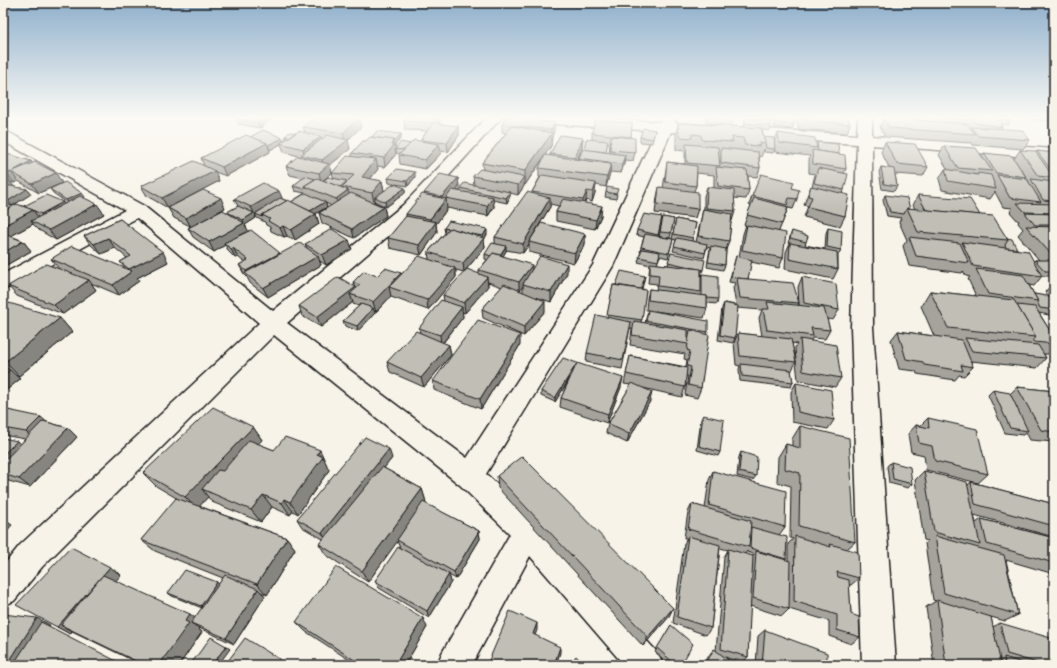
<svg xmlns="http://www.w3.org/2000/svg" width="1057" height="668" font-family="Caveat,sans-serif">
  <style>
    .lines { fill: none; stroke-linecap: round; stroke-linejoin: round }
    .minor-casing { stroke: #1c1c1c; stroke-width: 3 }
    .minor { fill: #f7f3e8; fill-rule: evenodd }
    .wall { fill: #a5a39c; stroke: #1c1c1c; fill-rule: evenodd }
    .shaded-wall { fill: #86857f; stroke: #1c1c1c }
    .building { fill: #c0beb5; stroke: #1c1c1c }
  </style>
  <rect width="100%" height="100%" fill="#f7f3e8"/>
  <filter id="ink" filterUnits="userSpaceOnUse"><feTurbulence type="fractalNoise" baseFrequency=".025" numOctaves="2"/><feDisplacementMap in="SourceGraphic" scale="8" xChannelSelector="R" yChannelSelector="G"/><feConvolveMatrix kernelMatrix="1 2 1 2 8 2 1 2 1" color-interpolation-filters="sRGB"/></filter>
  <g filter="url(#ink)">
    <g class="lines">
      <g class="minor-casing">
        <polygon id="minor" points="487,117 502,117 415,213 287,323 467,458 593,265 656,131 510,121 505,120 503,117 575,117 660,122 663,117 677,117 674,123 857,135 858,117 872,117 872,136 1054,149 1054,159 872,145 873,327 896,665 862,665 851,327 857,144 671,132 613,266 486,474 537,521 658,653 663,665 624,665 530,556 472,665 437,665 442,653 510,534 460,485 274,335 42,567 14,601 3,606 3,566 20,545 259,323 137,218 10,287 3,289 3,274 125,210 3,141 3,131 8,132 144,206 273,311 403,205"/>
      </g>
      <use href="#minor" class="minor"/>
    </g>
    <g class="wall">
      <polygon points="240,117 272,117 272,118 260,128 238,124 237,119"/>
      <polygon points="706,117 734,117 731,126 706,123"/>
      <polygon points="745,117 772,117 770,121 771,126 770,131 762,130 764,138 775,149 773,153 764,152 764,149 761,157 759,157 760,168 757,177 748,176 749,190 746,199 734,198 735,211 732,221 731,221 729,241 726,250 725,265 723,270 707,267 710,248 707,247 704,258 673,251 676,240 672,239 676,219 696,223 692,241 696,242 701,219 703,209 704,209 704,196 707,187 714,188 714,175 697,173 696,186 694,191 698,209 695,218 655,213 657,197 659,187 663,188 667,162 685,164 685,151 676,150 676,135 678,123 744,127"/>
      <polygon points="774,117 793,117 794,125 792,129 774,127"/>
      <polygon points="795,117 847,117 850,124 847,133 799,129"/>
      <polygon points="891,117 924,117 922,121 935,122 933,117 1029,117 1027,119 1009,117 1010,121 1008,125 1001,124 1002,127 1001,129 1030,140 1023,149 973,145 971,142 970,143 885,137 880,127 884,118 912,120"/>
      <polygon points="1029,117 1054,117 1054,122 1030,119"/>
      <path d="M540 118V121L554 131 552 137 551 146 545 155 550 156V154L583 138 582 148 577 160H579V158L584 150 592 140V133L632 123 631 138 635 152 633 161 625 160 624 164 621 173 610 172 606 187 596 185 595 193 592 202 586 200 585 203 601 216 595 229 556 221V212L559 206 550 204V207L536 230 585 234V244L574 263 529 252V244L523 253 506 250V251L503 256 532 270 567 273 551 302 536 297 545 311 524 336 483 318 482 309 502 287 488 282V286L465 313 462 312 463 317 443 343 449 345 451 355 424 387 390 372 387 362 420 333 419 328 444 301 443 295 479 274V270L487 260 485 259V254L495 244V237L532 194V192L540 177H539V168L545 156 525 185H524V186L518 195 510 193V196L507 203 493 200 494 207 488 216 447 208V209L436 224 437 232 421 255 390 248 388 238 406 217V214L425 195 424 193 458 178 459 187 456 190 460 191V188L474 185 473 176 483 169 482 163 506 133 502 132V124ZM607 144H610L609 153H606ZM523 286V292L520 291Z"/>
      <polygon points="441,119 439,124 458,126 459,135 448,152 440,151 441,153 426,169 400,164 399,155 400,154 396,153 396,150 395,150 396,154 385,167 377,166 378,169 370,179 382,181 384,191 405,188 405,193 386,207 376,202 375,201 374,202 384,207 386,216 354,238 322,223 319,213 331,206 326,203 327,207 315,214 316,214 319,224 295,240 287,236 284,237 271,231 270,227 266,225 265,222 257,218 256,216 255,217 256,218 245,225 248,231 280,254 307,248 305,244 352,249 326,265 320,261 321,265 268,297 250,283 247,277 244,274 239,265 244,262 238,257 235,258 229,252 225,245 214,252 193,237 188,228 190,226 174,218 168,208 225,208 214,214 228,212 238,206 234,199 282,199 291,202 305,193 295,191 293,186 303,178 290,175 286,166 302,157 284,152 281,144 270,150 269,150 270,152 226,176 215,172 219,181 168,208 147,196 141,186 204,166 201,158 250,137 284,140 286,139 285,136 295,133 305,132 303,127 361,127 347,140 350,149 330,165 332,173 323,180 334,179 332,173 352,156 352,153 372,137 401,134 401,138 395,145 396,148 422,141 421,140 427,131 405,130 404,121"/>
      <polygon points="655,130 652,143 640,142 640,137"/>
      <polygon points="778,133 816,144 817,142 839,154 846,169 844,173 844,190 843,194 845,216 840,226 804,217 808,206 804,205 807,196 811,186 812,187 815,174 809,173 809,159 810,156 775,152 774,142"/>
      <polygon points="885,142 928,167 923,176 895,174 897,186 894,191 882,189 879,172 881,167 890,169 881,152"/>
      <path d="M944 146 981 157 984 153 1014 159 1020 150 1036 153 1037 151 1054 153V276H1042L1034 286 1029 285 1034 294 1049 297 1045 292 1054 282V316L1039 313 1054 337V350L1049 354H1044L1046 358 1037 368 971 361 973 367 964 376 959 375 955 380 917 374 916 371 899 369 891 340 898 331 934 336 921 306 930 291 976 296 968 279 970 277 966 276 963 271 962 273 909 266 903 246 907 240 899 222 901 218 887 216 883 200 885 195 910 209H915L913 205 918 195 980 215 1007 238 1017 249 1034 261 1035 260H1039L1018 235 1023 229 1018 223 1019 221H1018L1010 212 1012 208 1003 207 995 192 990 199 942 190 939 179 945 169 948 170 939 155ZM1021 169 1029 182 1025 178 1026 177Z"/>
      <polygon points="3,153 31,161 32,163 62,183 39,193 18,181 14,183 10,182 14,187 27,189 31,194 12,206 3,204"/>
      <polygon points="415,177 408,186 389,183 388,178"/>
      <path d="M792 188 797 199 793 209 788 208 779 231 783 258 779 268 751 262 748 279 799 303 798 306H799L798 287 802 277 839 310 833 320 827 319 830 330 825 339 812 338 811 340 841 378 835 387 798 380 796 362 791 372 793 382 791 387 740 381 739 369 740 366 736 365 734 343 738 333 762 336 759 318 762 310 737 308 735 338 733 343 718 340 722 308 724 303 736 305 733 288 735 283 729 282 736 256 739 257 743 234 746 225H744L751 206 749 205 752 196ZM792 343 797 344 795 348 796 362Z"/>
      <polygon points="50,189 85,197 84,198 104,214 56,240 39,230 33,224 11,236 23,241 31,251 3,267 3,211 24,206 63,202 64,204 67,203 53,193"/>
      <polygon points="606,192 617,194 616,199 605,197"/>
      <polygon points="662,217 658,236 673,239 668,258 660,256 657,264 668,265 671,253 703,270 701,274 701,277 702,274 718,299 717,304 707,303 707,308 704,318 655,311 708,332 707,334 701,388 697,398 685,395 688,376 686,376 685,387 682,397 643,388 650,401 627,443 606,433 608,424 631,385 624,384 630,356 686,367 687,360 684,359 685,354 630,345 632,329 630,328 622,369 586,362 587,353 607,317 613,285 616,285 645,276 642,289 646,290 641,322 645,323 648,310 646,310 647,299 649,289 656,290 657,284 648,283 649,273 650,265 638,262 641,252 640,252 641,247 644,237 636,235 637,230"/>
      <polygon points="663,217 674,219 670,238 659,237"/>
      <polygon points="120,219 168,262 137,278 139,281 119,295 91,283 96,290 63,314 17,296 8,286 59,269 51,259 125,268 120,262 127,258 115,248 101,254 91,245 84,236"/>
      <polygon points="444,228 487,234 484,240 485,247 464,272 456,270 456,277 428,310 391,297 391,296 376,312 374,311 375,313 358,331 345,326 343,321 359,306 353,304 353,302 321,327 302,316 299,306 354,286 353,282 377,276 401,273 401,274 429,259 428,252 445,233"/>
      <polygon points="828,228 841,250 838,255 838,269 833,279 785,269 786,252 790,243 788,243 792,231 806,242 805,245 825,249 826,233"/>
      <polygon points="3,307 60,318 72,332 19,376 15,375 20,379 3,393"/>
      <polygon points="520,345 481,409 434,390 433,381"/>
      <polygon points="577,363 621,387 607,423 560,407 561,398 569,380 555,402 541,396 541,391"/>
      <polygon points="796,383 834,420 828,429 792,422 791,392"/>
      <polygon points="1017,387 1054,391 1054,442 1030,440 1026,432 1023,435 1005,433 988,395 993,390 1010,394"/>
      <polygon points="3,409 47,422 68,428 77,437 30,487 5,480 3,479 3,438 21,444 25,439 3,435"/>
      <polygon points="703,415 720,452 718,456 697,450 701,419"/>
      <polygon points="928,418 988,474 978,483 926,470 924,455 911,452 908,434 916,425 920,426"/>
      <path d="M800 426 855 542 847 549 859 578 851 585H849L851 614 860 637 851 644 829 636V621L789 609 782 616 750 606 748 657 742 663 725 657 735 665H703L709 655 714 649 716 651 724 557 728 550 720 548 711 628 706 635 673 623 684 544 687 538H684L688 512 692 504 705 508 709 480 713 471 785 527 779 535 786 559 785 560 788 561V544L793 539 790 538 791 486 777 482 778 457 786 444 792 446V439ZM747 551V552L754 554 753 556 745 554Z"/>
      <polygon points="253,427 262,440 258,444 274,450 326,463 326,464 329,470 298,514 293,511 290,515 272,507 261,522 212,502 208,497 199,506 287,538 295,549 267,595 261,592 265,596 234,644 199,628 198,629 202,632 179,665 142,665 72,631 70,634 57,627 110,567 121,575 115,581 195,618 202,608 172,596 168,593 217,582 219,584 223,578 155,551 141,540 178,499 156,486 143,473"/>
      <polygon points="741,452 756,476 753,480 737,476 739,457"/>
      <polygon points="392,458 384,468 422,489 426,502 424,503 479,531 480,539 456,579 449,575 451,582 429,618 379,588 375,581 400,548 397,541 368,582 326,555 319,544 323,539 302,527 297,519"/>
      <polygon points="891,462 912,484 908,488 889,483 887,466"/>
      <polygon points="924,471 968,485 971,482 1054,504 1054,537 974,515 976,523 981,519 1054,538 1054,574 1006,560 1018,615 1005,621 991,617 993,627 1000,623 1054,665 934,665 926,607 936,601 933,600 925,543 928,541 924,540 915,480"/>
      <polygon points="497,476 673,608 668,618 643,646 498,488"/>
      <polygon points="296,622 427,627 405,665 357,665 305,631"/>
      <polygon points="671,625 681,665 670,665 655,652"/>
      <polygon points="765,630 827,665 756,665 758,636"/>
    </g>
    <g class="shaded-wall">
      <polygon points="266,117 272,117 272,118 260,128 258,123"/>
      <polygon points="437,117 441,117 441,119 435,132 433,123"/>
      <polygon points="359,118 361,127 347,141 348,140 350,149 330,165 332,173 321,182 319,173 324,168 322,160 345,142 343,133"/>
      <polygon points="555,123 554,131 552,137 551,146 525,185 525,171 551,134 551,130"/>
      <polygon points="458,126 459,135 448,152 447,143"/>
      <polygon points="401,134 401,138 395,145 396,149 395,149 395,150 396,154 385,167 384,158 391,145"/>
      <polygon points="321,137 323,146 305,156 303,149"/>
      <polygon points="283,138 284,142 280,143 281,144 270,150 268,145"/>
      <polygon points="583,138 582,148 574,167 575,157"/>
      <polygon points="267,143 270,152 226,176 222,167"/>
      <polygon points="439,144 441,153 426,169 425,160"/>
      <polygon points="625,155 624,164 621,173 622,164"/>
      <polygon points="376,159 378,169 364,187 362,177"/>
      <polygon points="31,161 38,171 13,171"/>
      <polygon points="611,164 610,173 606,187 607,177"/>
      <polygon points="215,171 219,181 168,208 162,198"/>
      <polygon points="11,172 18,181 14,183 7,174"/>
      <polygon points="415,172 415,177 408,186 407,181"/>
      <polygon points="56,173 62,183 39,193 32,184"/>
      <polygon points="7,177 14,187 3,193 3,179"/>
      <polygon points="524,177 524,186 518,195 518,185"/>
      <polygon points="458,178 459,187 450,199 446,198 447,209 436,224 437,232 421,255 419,245 432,227 430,219 443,203 442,197"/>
      <polygon points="382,181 384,191 375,197 375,201 374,202 372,193"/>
      <polygon points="596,183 595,193 592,202 593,192"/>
      <polygon points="405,188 405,193 386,207 385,202"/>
      <polygon points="27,189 31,194 12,206 8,201"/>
      <polygon points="348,190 351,200 339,208 336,199"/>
      <polygon points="279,191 283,200 255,214 256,216 255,217 256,218 245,225 249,232 224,243 225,245 214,252 209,242 244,223 243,220 254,213 251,207"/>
      <polygon points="587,191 586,200 583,210 583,200"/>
      <polygon points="510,192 510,196 507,203 506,198"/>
      <polygon points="82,193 85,197 70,204 66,200"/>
      <polygon points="493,197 494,207 488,216 487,206"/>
      <polygon points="221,198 225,208 191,227 186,218"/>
      <polygon points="550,198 550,207 529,242 529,244 523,253 523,244"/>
      <polygon points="63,202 66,206 44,218 41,214"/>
      <polygon points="325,202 327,207 312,216 310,211"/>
      <polygon points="97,204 104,214 56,240 49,230"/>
      <polygon points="602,206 601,216 595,229 596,220"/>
      <polygon points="384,207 386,216 354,238 352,229"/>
      <polygon points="33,210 40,220 31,221 33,224 3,240 3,226"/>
      <polygon points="316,214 319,224 295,240 291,230"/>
      <polygon points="283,226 287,236 284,237 280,228"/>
      <polygon points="487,229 487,234 484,240 485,247 464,272 463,263 483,239 483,236"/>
      <polygon points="585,234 585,244 574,263 575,253"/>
      <polygon points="108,238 115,248 101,254 94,244"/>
      <polygon points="349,240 352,249 326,265 322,255"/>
      <polygon points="23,241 31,251 3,267 3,253"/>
      <polygon points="506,246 506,251 499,263 499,258"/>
      <polygon points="233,248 238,257 235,258 231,249"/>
      <polygon points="163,252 168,262 137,278 139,281 119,295 113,285 131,272 129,269"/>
      <polygon points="280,253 284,263 249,276 246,271"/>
      <polygon points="318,256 321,265 268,297 263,288"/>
      <polygon points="567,264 567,273 551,302 551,292"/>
      <polygon points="532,265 532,274 523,284 523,286 519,292 519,282"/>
      <polygon points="455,268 456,277 428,310 427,300"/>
      <polygon points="401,273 403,283 389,287 391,296 376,312 373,302"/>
      <polygon points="487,277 488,286 465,313 464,303"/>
      <polygon points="89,280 96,290 63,314 54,305"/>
      <polygon points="356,287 359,297 350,294 353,302 321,327 317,317"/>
      <polygon points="545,301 545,311 524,336 524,327"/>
      <polygon points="462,307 463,317 441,345 440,335"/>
      <polygon points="373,308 375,313 358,331 357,326"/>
      <polygon points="60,318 72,332 19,376 5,362"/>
      <polygon points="520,335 520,345 481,409 480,399"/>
      <polygon points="449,345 451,355 424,387 421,378"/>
      <polygon points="577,363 576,368 555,402 555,398"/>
      <polygon points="10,370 20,379 3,393 3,375"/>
      <polygon points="623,378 621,387 607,423 608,414"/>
      <polygon points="652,392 650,401 627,443 629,434"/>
      <polygon points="41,417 51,426 36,441 26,432"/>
      <polygon points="253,427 262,440 211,493 202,489 208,497 197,509 185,497"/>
      <polygon points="68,428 77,437 30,487 19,479"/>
      <polygon points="17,441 27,450 3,474 3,455"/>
      <polygon points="389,449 392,458 327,541 322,533"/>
      <polygon points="320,450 329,470 298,514 290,502"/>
      <polygon points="422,489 426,502 368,582 362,571"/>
      <polygon points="263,495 272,507 261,522 251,510"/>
      <polygon points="284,499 293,511 290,515 282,503"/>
      <polygon points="3,519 12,525 3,535"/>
      <polygon points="479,531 480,539 456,579 454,572"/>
      <polygon points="287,538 295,549 267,595 257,584"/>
      <polygon points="110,567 121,575 72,631 61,625 72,631 70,634 57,627"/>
      <polygon points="449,574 451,582 429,618 427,611"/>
      <polygon points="217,582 221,586 206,610 201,606"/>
      <polygon points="258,589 265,596 234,644 226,638"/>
      <polygon points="673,608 668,618 643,646 648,637"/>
      <polygon points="190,614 202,623 191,623 199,628 198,629 202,632 179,665 159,665 185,621"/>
      <polygon points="37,618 50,625 25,665 7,665"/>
      <polygon points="423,618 427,627 405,665 395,665"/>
      <polygon points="537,623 537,630 533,641 533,634"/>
      <polygon points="226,646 230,649 218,665 212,665"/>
      <polygon points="560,647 560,653 556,665 554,665"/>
    </g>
    <g class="building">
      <polygon points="240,117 266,117 258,123 237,119"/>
      <polygon points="315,117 353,117 359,118 343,133 303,127"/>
      <polygon points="406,117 437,117 433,123 404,121"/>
      <polygon points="506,117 528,117 540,118 539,121 555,123 551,130 502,124"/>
      <polygon points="775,117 793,117 794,125 775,123"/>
      <polygon points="801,117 847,117 850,124 802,120"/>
      <polygon points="944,117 966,117 967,120"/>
      <polygon points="972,117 997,117 1002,127 975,123"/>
      <polygon points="997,117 1008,117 1010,121 998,119"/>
      <polygon points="745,118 770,121 771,126 745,123"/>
      <polygon points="884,118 967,124 975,134 889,128"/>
      <polygon points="595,120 632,123 631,137 592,133"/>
      <polygon points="433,123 458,126 447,143 421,140"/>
      <polygon points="678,123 761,128 766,144 759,143 760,146 745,145 743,138 732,137 733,142 702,140 701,135 692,134 692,138 679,137"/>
      <polygon points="512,126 552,133 525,171 482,163"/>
      <polygon points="971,127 1022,130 1030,140 978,136"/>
      <polygon points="643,128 655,130 653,139 640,137"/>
      <polygon points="263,130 283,138 268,145 267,145 267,143 250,137"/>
      <polygon points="299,131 321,137 303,149 280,143"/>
      <polygon points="377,131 401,134 395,141 394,140 372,137"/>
      <polygon points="290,132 295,133 289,137 285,136"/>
      <polygon points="778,133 815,138 817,148 779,143"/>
      <polygon points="246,135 267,143 222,167 201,158"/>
      <polygon points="327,135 348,140 322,160 301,155"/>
      <polygon points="560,135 583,138 575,157 550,154"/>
      <polygon points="611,136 635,138 635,152 610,150"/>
      <polygon points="370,137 394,140 391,145 394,145 384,158 352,153 363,141 366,141"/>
      <polygon points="764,137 774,138 775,149 766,148"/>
      <polygon points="586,139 608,141 606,152 584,150"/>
      <polygon points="414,140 439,144 425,160 399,155"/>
      <polygon points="401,142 410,144 404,150 395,149"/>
      <polygon points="817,142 838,144 839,154 818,151"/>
      <polygon points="885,142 915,144 928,167 897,164"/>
      <polygon points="686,144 718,147 720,166 687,163"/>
      <polygon points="944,146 976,148 992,171 958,168"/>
      <polygon points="721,148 758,152 760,168 721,163"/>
      <polygon points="583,149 625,155 622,164 579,158"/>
      <polygon points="812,150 845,155 846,169 813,164"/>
      <polygon points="1020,150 1035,151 1054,178 1038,176"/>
      <polygon points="1037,151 1054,153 1054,174"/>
      <polygon points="3,153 31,161 13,171 35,162 56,173 32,184 11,172 7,174 3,172"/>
      <polygon points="984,153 1012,156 1026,177 996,173"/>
      <polygon points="545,155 611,164 607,177 539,168"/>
      <polygon points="298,156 329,164 319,173 286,166"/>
      <polygon points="347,156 376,159 362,177 382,181 372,193 342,187 354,175 332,173"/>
      <polygon points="194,161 215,171 162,198 141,186"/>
      <polygon points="667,162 697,166 696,186 665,182"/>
      <polygon points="716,167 747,170 749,190 718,186"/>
      <polygon points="881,167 894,169 897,186 884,184"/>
      <polygon points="818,168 848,174 844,190 814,183"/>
      <polygon points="397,169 415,172 407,181 388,178"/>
      <polygon points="480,169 524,177 518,185 473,176"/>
      <polygon points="945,169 978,175 978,173 991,175 996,189 948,181"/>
      <polygon points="440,174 458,178 442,197 424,193"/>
      <polygon points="761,174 794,182 792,188 799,190 797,199 789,198 787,205 752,196"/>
      <polygon points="542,175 596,183 593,192 587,191 583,200 532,192"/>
      <polygon points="997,175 1027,179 1041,202 1010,198"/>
      <polygon points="3,176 7,177 3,179"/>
      <polygon points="305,176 315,179 304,186 304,189 293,186"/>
      <polygon points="328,177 347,181 340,187 324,181"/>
      <polygon points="317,178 348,190 336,199 304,186"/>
      <polygon points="1031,179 1054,182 1054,201 1043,200"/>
      <polygon points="65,182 82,193 66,200 50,189"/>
      <polygon points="263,183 279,191 251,207 234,199"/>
      <polygon points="464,183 510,192 506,198 460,188"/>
      <polygon points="394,184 405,188 385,202 375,197"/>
      <polygon points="5,185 27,189 8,201 3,200 3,187"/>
      <polygon points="811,186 849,195 845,216 808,207 812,197 808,196"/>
      <polygon points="607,187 618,189 616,194 606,192"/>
      <polygon points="659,187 698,192 698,209 657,204"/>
      <polygon points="707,187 734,190 735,211 706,208"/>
      <polygon points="203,190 221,198 186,218 168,208"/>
      <polygon points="452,190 493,197 487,206 446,198"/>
      <polygon points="527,192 550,198 523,244 495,237"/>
      <polygon points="306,193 325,202 310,211 291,202"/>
      <polygon points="351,193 384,207 352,229 319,213"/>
      <polygon points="422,194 446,199 430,219 406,214"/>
      <polygon points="46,195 63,202 41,214 24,206"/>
      <polygon points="885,195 907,198 910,209 907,208 904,214 890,212"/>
      <polygon points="918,195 970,199 980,215 926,210"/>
      <polygon points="80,196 97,204 49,230 31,221"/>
      <polygon points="280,198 287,201 262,215 263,217 255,214"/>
      <polygon points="754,198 788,207 782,224 747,215"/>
      <polygon points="563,199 602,206 596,220 556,212"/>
      <polygon points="288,200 316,214 291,230 283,226 280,228 268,221 270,219 262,215"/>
      <polygon points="1017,203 1054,204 1054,213 1025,212"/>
      <polygon points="17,204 33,210 3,226 3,211"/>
      <polygon points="238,206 254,213 243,220 227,212"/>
      <polygon points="907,208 993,216 1008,240 918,232"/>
      <polygon points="703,209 732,214 729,241 698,236"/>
      <polygon points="223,210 244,223 209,242 188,228"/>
      <polygon points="1025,213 1054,214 1054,225 1035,225"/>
      <polygon points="644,214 662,217 658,235 637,230"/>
      <polygon points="406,216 436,222 419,245 388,238"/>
      <polygon points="663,217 674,219 671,233 660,232"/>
      <polygon points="120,219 163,252 129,269 120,262 131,256 108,238 94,244 84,236"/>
      <polygon points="676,219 696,223 693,238 673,234"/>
      <polygon points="449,221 487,229 483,236 471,234 450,228 449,229 444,228"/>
      <polygon points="541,223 585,234 575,253 529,242"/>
      <polygon points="747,225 786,233 783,258 742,250"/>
      <polygon points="1026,226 1054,227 1054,253 1050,253"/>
      <polygon points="450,228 484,238 463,263 428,252"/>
      <polygon points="828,228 842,231 841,250 827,247"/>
      <polygon points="332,229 349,240 322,255 305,244"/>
      <polygon points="251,230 280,253 246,271 239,265 248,260 233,248 231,249 224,243"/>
      <polygon points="792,231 808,236 806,242 790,238"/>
      <polygon points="645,234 673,239 669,253 641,247"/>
      <polygon points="7,235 23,241 3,253 3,237"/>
      <polygon points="909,237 960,243 969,263 916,256"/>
      <polygon points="677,238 707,244 705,253 674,246"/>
      <polygon points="1007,238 1012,239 1017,249 1006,248 1005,245 1008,240"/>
      <polygon points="962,242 1028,251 1042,276 973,266"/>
      <polygon points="300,243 318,256 263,288 245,273"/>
      <polygon points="492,243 506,246 500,255 493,253 491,256 485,254"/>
      <polygon points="790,243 837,252 838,269 789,259"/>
      <polygon points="72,246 132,271 113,285 51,259"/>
      <polygon points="711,246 726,249 725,265 708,262"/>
      <polygon points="642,249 660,252 658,261 639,257"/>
      <polygon points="493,253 532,265 519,282 479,270"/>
      <polygon points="671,253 705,260 703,270 668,262"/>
      <polygon points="419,256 455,268 427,300 389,287"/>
      <polygon points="540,256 567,264 551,292 523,284"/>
      <polygon points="736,256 752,260 748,279 737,278 731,277"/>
      <polygon points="1035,260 1054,260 1054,271 1045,271"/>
      <polygon points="650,263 701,269 701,292 658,286 659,275 650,274"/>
      <polygon points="46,264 89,280 54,305 8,286"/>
      <polygon points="385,268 401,273 373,302 350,294 360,285 353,282 364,271 377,276"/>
      <polygon points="467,269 487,277 464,303 443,295"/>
      <polygon points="976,269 1023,275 1038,301 988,294"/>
      <polygon points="621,271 645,276 641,289 616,285"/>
      <polygon points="702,274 718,276 718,299 707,298 707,296 702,296"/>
      <polygon points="338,277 356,287 317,317 299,306"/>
      <polygon points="802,277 836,284 839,310 804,303"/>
      <polygon points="737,278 793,283 799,303 740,298"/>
      <polygon points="504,284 545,301 524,327 482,309"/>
      <polygon points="613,285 646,290 642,320 607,315"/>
      <polygon points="649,289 707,296 707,308 648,300"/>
      <polygon points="930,291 1014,300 1036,337 948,328"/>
      <polygon points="1034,294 1053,297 1054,298 1054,310 1040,308 1037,302 1038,301"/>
      <polygon points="441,300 462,307 440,335 419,328"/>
      <polygon points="767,302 824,308 830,330 811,328 813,336 767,330 763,309 769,309"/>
      <polygon points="9,303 60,318 5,362 3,361 3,307"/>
      <polygon points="724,303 738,306 735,338 720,335"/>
      <polygon points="361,304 373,308 357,326 343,321"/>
      <polygon points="1017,305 1035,307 1054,337 1054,344 1034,342 1033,341 1036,337"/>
      <polygon points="648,310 708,321 708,332 646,321"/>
      <polygon points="596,315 631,322 623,360 587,353"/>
      <polygon points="478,320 520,335 480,399 433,381"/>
      <polygon points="634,321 688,330 688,342 690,330 709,335 701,388 688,385 691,367 687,366 690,351 687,350 688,344 632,335"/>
      <polygon points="416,331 449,345 421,378 387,362"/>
      <polygon points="898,331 962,340 973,367 961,365 963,371 924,365 923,362 906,359"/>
      <polygon points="738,333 791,339 796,362 740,356"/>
      <polygon points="965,338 1038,345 1046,358 972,351"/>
      <polygon points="800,339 836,345 841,378 803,371"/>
      <polygon points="630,356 687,368 685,387 626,374"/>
      <polygon points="563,358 577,363 555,398 541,391"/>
      <polygon points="577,363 623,378 608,414 561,398"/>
      <polygon points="741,364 791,370 793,382 742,376"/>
      <polygon points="3,367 10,370 3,375"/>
      <polygon points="632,383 652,392 629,434 608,424"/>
      <polygon points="796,383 831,390 834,420 798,412"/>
      <polygon points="1017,387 1054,391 1054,432 1041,430"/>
      <polygon points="993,390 1010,393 1028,431 1010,428"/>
      <polygon points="213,407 253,427 185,497 143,473"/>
      <polygon points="3,409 41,417 26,432 3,428"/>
      <polygon points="703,415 724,420 720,452 699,446"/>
      <polygon points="928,418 977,429 988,474 935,461 932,446 919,443 916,425 929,428"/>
      <polygon points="43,421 68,428 19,479 3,474 3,462"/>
      <polygon points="800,426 849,438 855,542 799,526 800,473 785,469 786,444 800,448"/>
      <polygon points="285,437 320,450 317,454 323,457 290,502 284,499 282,503 263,495 251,510 202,489 218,470 223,471 249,440 274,450"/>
      <polygon points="365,437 389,449 322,533 297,519"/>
      <polygon points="3,438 17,441 3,455"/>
      <polygon points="741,452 757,457 756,476 739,472"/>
      <polygon points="522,456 673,608 648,637 497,476"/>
      <polygon points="891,462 910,467 912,484 893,479"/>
      <polygon points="382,467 422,489 362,571 319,544"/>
      <polygon points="713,471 786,491 785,527 709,505"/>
      <polygon points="924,471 967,482 980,545 934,532"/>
      <polygon points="971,482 1054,504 1054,526 975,504"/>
      <polygon points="176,498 287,538 257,584 141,540"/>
      <polygon points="423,502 479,531 454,572 397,540"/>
      <polygon points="692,504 751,521 749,547 688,529"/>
      <polygon points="981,519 1054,538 1054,563 987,544"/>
      <polygon points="751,527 787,537 786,559 750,548"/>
      <polygon points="688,536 720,545 711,628 677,617"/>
      <polygon points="795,536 831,547 830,544 858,552 859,578 837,572 838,577 849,580 851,614 859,617 860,637 837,630 837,615 794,601"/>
      <polygon points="935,536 1004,555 1018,615 944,593"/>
      <polygon points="71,547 110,567 57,627 16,605"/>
      <polygon points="398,547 449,574 427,611 375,581"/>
      <polygon points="728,549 753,556 748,657 721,649"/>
      <polygon points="756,551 790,561 789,609 753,598"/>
      <polygon points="336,567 423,618 395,665 362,665 296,622"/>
      <polygon points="185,570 217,582 201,606 168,593"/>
      <polygon points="103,575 190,614 185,621 189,623 159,665 144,665 61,625"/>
      <polygon points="225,575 258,589 226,638 191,623"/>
      <polygon points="937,600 991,617 1001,665 946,665"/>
      <polygon points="510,611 537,623 533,634 560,647 554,665 487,665"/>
      <polygon points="3,614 37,618 7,665 3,665"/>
      <polygon points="41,622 124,665 13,665"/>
      <polygon points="1000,623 1054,639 1054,665 1044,665 1007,654"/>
      <polygon points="671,625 693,644 681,665 676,665 657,648"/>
      <polygon points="765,630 827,653 827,665 762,665"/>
      <polygon points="211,637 226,646 212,665 190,665"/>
      <polygon points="245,638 289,665 225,665"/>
      <polygon points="714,649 735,665 705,665"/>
      <polygon points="576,656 585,665 569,665"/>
      <polygon points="1004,657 1028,665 1005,665"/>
      <polygon points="314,661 320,665 311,665"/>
    </g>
  </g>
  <linearGradient id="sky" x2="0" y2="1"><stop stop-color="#90b0cc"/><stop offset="0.56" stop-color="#fbfaf5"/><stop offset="1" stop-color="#fbfaf5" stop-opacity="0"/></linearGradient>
  <rect width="1057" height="210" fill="url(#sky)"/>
  <rect width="1057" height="668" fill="none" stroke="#f7f3e8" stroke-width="16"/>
  <rect x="8" y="8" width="1041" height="652" fill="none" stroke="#1c1c1c" stroke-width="1.5" filter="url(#ink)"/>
</svg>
